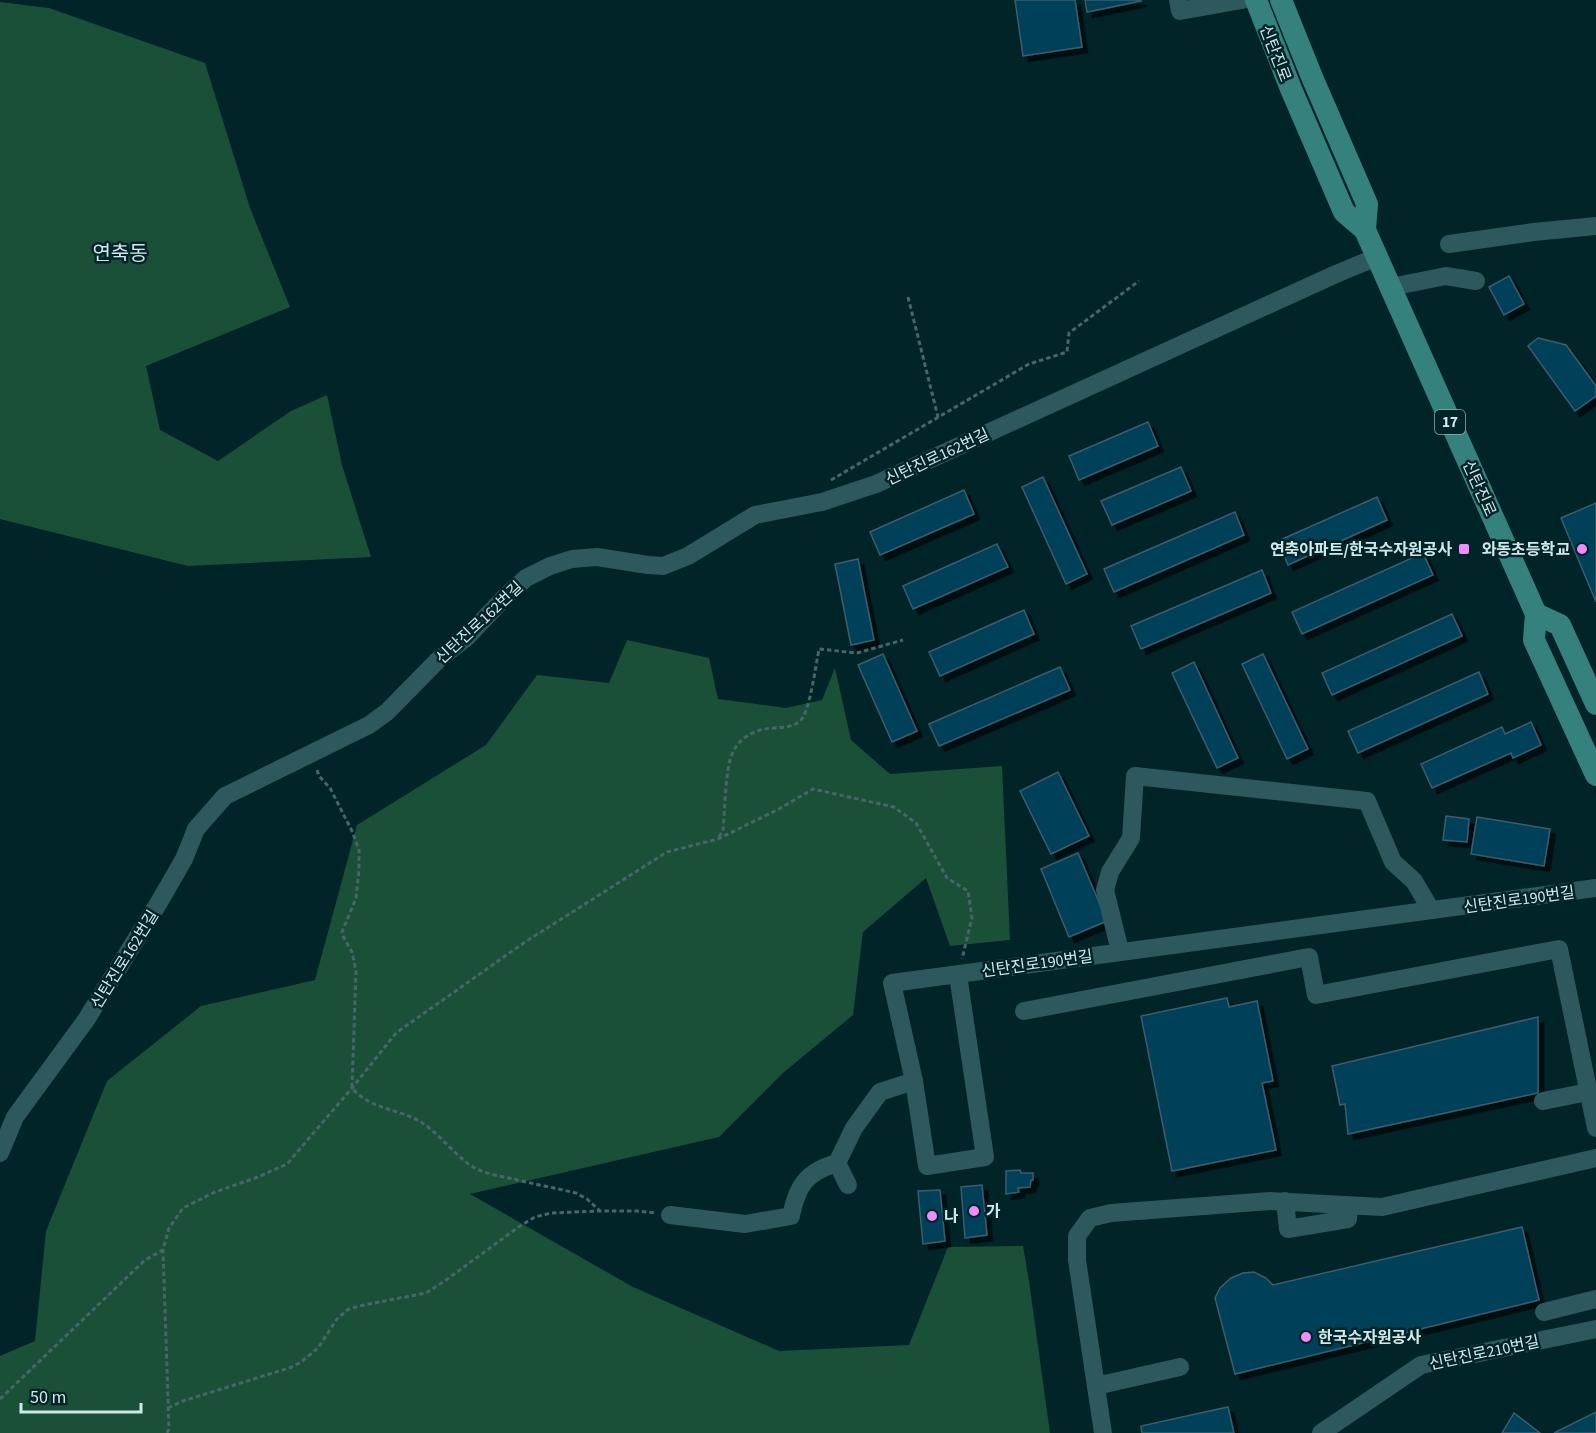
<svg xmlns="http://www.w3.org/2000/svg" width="1596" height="1433" font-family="'Source Sans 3','Noto Sans KR',sans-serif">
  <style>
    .forest { fill: #195037 }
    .building { fill: #004058; stroke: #3a5d6e; stroke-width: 1.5; filter: url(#shadow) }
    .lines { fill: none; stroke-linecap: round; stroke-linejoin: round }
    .path { stroke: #476669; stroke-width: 3; stroke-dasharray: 4.5 3; stroke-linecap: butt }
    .minor { stroke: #2c585e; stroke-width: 18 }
    .major { stroke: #34817d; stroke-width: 22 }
    .poi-dot { fill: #ee8cf8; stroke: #012428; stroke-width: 2 }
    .labels { text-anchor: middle; stroke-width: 5; stroke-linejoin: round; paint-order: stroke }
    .shield { fill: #012428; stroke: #93adb0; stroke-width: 1.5 }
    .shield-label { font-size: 15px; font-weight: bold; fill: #d1e8eb }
    .street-label { font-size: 16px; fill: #d1e8eb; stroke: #012428 }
    .poi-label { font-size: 16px; font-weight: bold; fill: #d1e8eb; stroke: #012428; text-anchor: start }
    .quarter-label { font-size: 20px; fill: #d1e8eb; stroke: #012428 }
  </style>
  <defs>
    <filter id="shadow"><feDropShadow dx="5.5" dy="5.5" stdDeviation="0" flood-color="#0009"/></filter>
  </defs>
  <rect width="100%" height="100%" fill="#012428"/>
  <g class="forest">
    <polygon points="0,2 49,8 205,63 250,208 290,307 146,366 160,430 218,461 291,411 327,395 342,465 371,557 188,566 0,519"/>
    <polygon points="627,640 709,658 718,699 786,708 822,700 835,668 851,740 890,774 1002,766 1010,940 950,946 926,878 863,932 853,1015 783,1073 719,1137 470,1194 633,1287 779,1351 909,1345 948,1247 1023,1246 1029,1281 1050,1433 0,1433 0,1356 35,1341 46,1231 107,1081 201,1006 315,980 357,825 486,745 537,675 609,683"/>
  </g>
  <g class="building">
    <polygon points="1015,0 1075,0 1082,47 1023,56"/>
    <polygon points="1085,0 1140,0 1141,1 1087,12"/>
    <polygon points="1509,276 1524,304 1504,315 1489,287"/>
    <polygon points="1538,338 1566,345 1596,386 1596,396 1575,411 1528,346"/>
    <polygon points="1148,422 1158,446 1079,480 1069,456"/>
    <polygon points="1181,467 1191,491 1112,525 1101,501"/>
    <polygon points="1043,477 1087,574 1066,584 1022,487"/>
    <polygon points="964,490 974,514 880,555 870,532"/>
    <polygon points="1377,497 1387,520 1288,565 1278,541"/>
    <polygon points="1596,503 1596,602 1561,518"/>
    <polygon points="1235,512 1244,535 1114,592 1104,569"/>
    <polygon points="997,544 1008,567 913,609 903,586"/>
    <polygon points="1423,553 1433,575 1302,634 1292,612"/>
    <polygon points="858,559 874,640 851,645 835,564"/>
    <polygon points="1262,570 1271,593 1141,649 1131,626"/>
    <polygon points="1024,610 1034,634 940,676 929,652"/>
    <polygon points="1452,614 1462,636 1332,695 1322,673"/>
    <polygon points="883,654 917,731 892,742 858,665"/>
    <polygon points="1263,654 1308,749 1287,759 1242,664"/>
    <polygon points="1194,662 1238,758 1217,768 1172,673"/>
    <polygon points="1060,667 1070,690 939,746 929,724"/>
    <polygon points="1479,672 1488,694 1358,753 1348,731"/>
    <polygon points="1531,722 1541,745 1513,758 1511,753 1432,788 1421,764 1502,727 1505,734"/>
    <polygon points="1058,772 1089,836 1051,854 1020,791"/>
    <polygon points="1446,816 1469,819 1467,842 1443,840"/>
    <polygon points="1477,817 1550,829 1544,866 1471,854"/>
    <polygon points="1078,853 1107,921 1069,937 1041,869"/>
    <polygon points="1227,998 1229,1007 1257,1001 1273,1081 1262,1083 1276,1150 1172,1171 1141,1016"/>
    <polygon points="1538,1017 1538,1093 1348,1134 1345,1104 1340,1105 1332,1066"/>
    <polygon points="1020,1170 1021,1173 1033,1173 1033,1180 1031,1180 1030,1187 1018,1188 1019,1192 1006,1194 1006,1171"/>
    <polygon points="982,1185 987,1235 965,1238 961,1187"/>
    <polygon points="940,1190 945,1241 923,1244 918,1191"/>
    <polygon points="1522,1227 1539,1300 1235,1374 1215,1298 1220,1288 1231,1278 1243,1273 1254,1272 1266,1278 1273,1285"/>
    <polygon points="1228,1407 1234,1433 1142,1433 1141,1426"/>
    <polygon points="1596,1412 1596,1433 1554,1433"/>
    <polygon points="1514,1413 1540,1433 1502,1433"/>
  </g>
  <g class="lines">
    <g class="path">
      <polyline points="908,297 938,417"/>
      <polyline points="831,480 1029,364 1067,352 1069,333 1139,281"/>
      <path d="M317 770 319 776 330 788 352 831 359 850V870L356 898 342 932 343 936 352 952 356 971 352 1088C371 1110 397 1108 421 1122 440 1134 454 1155 473 1167 485 1174 500 1176 513 1179 534 1184 555 1188 576 1193L587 1199 600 1211"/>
      <path d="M719 837 723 830C725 812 725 767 733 752 738 740 752 731 765 729 776 727 793 729 801 720 810 710 816 664 819 649L857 653 903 640"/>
      <polyline points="0,1399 145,1260 163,1250"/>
      <polyline points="168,1408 183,1401 292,1367 301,1362 318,1348 337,1319 347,1310 359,1306 426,1293 446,1280 520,1226 535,1217 551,1213 600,1211 637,1211 656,1213"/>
      <polyline points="167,1433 169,1429 163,1250 169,1228 183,1208 215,1192 258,1177 287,1164 352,1088 396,1033 525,942 667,852 718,839 779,809 813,789 894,807 916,823 947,878 968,891 972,918 962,959"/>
    </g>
    <g class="minor">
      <polyline points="1178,0 1180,11 1242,0"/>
      <polyline points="1449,244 1534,232 1596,226"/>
      <polyline points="1391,287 1446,276 1476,281"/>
      <polyline points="1120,951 1105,890 1110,872 1131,838 1135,776 1367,801 1393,862 1414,881 1431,910"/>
      <polyline points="1024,1011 1309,957 1316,995 1559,949 1596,1128"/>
      <polyline points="914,1081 927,1166 985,1157 958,975"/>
      <polyline points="1543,1101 1588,1092"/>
      <polyline points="0,1153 15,1117 86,1020 158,904 184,859 196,829 225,796 369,725 387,712 439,659 466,638 505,597 526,578 550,566 572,559 597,557 648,565 663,566 688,556 755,515 822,502 876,484 1336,274 1377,257"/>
      <polyline points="837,1163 848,1185"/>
      <polyline points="1285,1201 1288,1229 1348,1219 1349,1206"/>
      <path d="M670 1215 745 1224 791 1216C797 1186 806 1172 837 1163L854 1128 880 1092 914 1081 892 983 1596 888"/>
      <polyline points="1544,1312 1596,1299"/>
      <polyline points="1096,1386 1180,1367"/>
      <polyline points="1103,1433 1077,1260 1077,1236 1090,1218 1111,1213 1270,1201 1382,1207 1596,1158"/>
      <polyline points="1321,1433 1421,1365 1596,1329"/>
    </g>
    <g class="major">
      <polyline points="1256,0 1291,89 1344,212 1365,230 1536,614 1534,640 1596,775"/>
      <polyline points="1281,0 1312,77 1367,204 1365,230"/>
      <polyline points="1536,614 1560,625 1596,704"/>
    </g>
  </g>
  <g class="poi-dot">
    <rect x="1458" y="543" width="12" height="12" rx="3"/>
    <circle cx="1582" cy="549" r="6"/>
    <circle cx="974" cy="1211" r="6"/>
    <circle cx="932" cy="1216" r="6"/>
    <circle cx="1306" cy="1337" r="6"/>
  </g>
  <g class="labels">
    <rect class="shield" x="1435" y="410" width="30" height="24" rx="4.5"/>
    <g class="shield-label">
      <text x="1450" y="427">17</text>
    </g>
    <g class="street-label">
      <text transform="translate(1276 53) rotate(69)" y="6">신탄진로</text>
      <text transform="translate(937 456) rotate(-25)" y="6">신탄진로162번길</text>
      <text transform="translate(1480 488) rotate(66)" y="6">신탄진로</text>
      <text transform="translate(479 622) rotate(-43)" y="6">신탄진로162번길</text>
      <text transform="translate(1519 899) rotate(-8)" y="6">신탄진로190번길</text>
      <text transform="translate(124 959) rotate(-58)" y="6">신탄진로162번길</text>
      <text transform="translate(1037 963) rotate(-8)" y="6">신탄진로190번길</text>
      <text transform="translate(1484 1352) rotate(-12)" y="6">신탄진로210번길</text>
    </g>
    <g class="poi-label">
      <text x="1452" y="555" text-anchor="end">연축아파트/한국수자원공사</text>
      <text x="1570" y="555" text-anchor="end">와동초등학교</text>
      <text x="986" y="1217">가</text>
      <text x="944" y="1222">나</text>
      <text x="1318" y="1343">한국수자원공사</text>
    </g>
    <g class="quarter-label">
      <text x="120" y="260">연축동</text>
    </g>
  </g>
  <path d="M21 1403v9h120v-9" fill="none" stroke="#d1e8eb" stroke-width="3"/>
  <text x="30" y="1403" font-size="18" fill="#d1e8eb" stroke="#012428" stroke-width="4.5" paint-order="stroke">50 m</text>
</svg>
